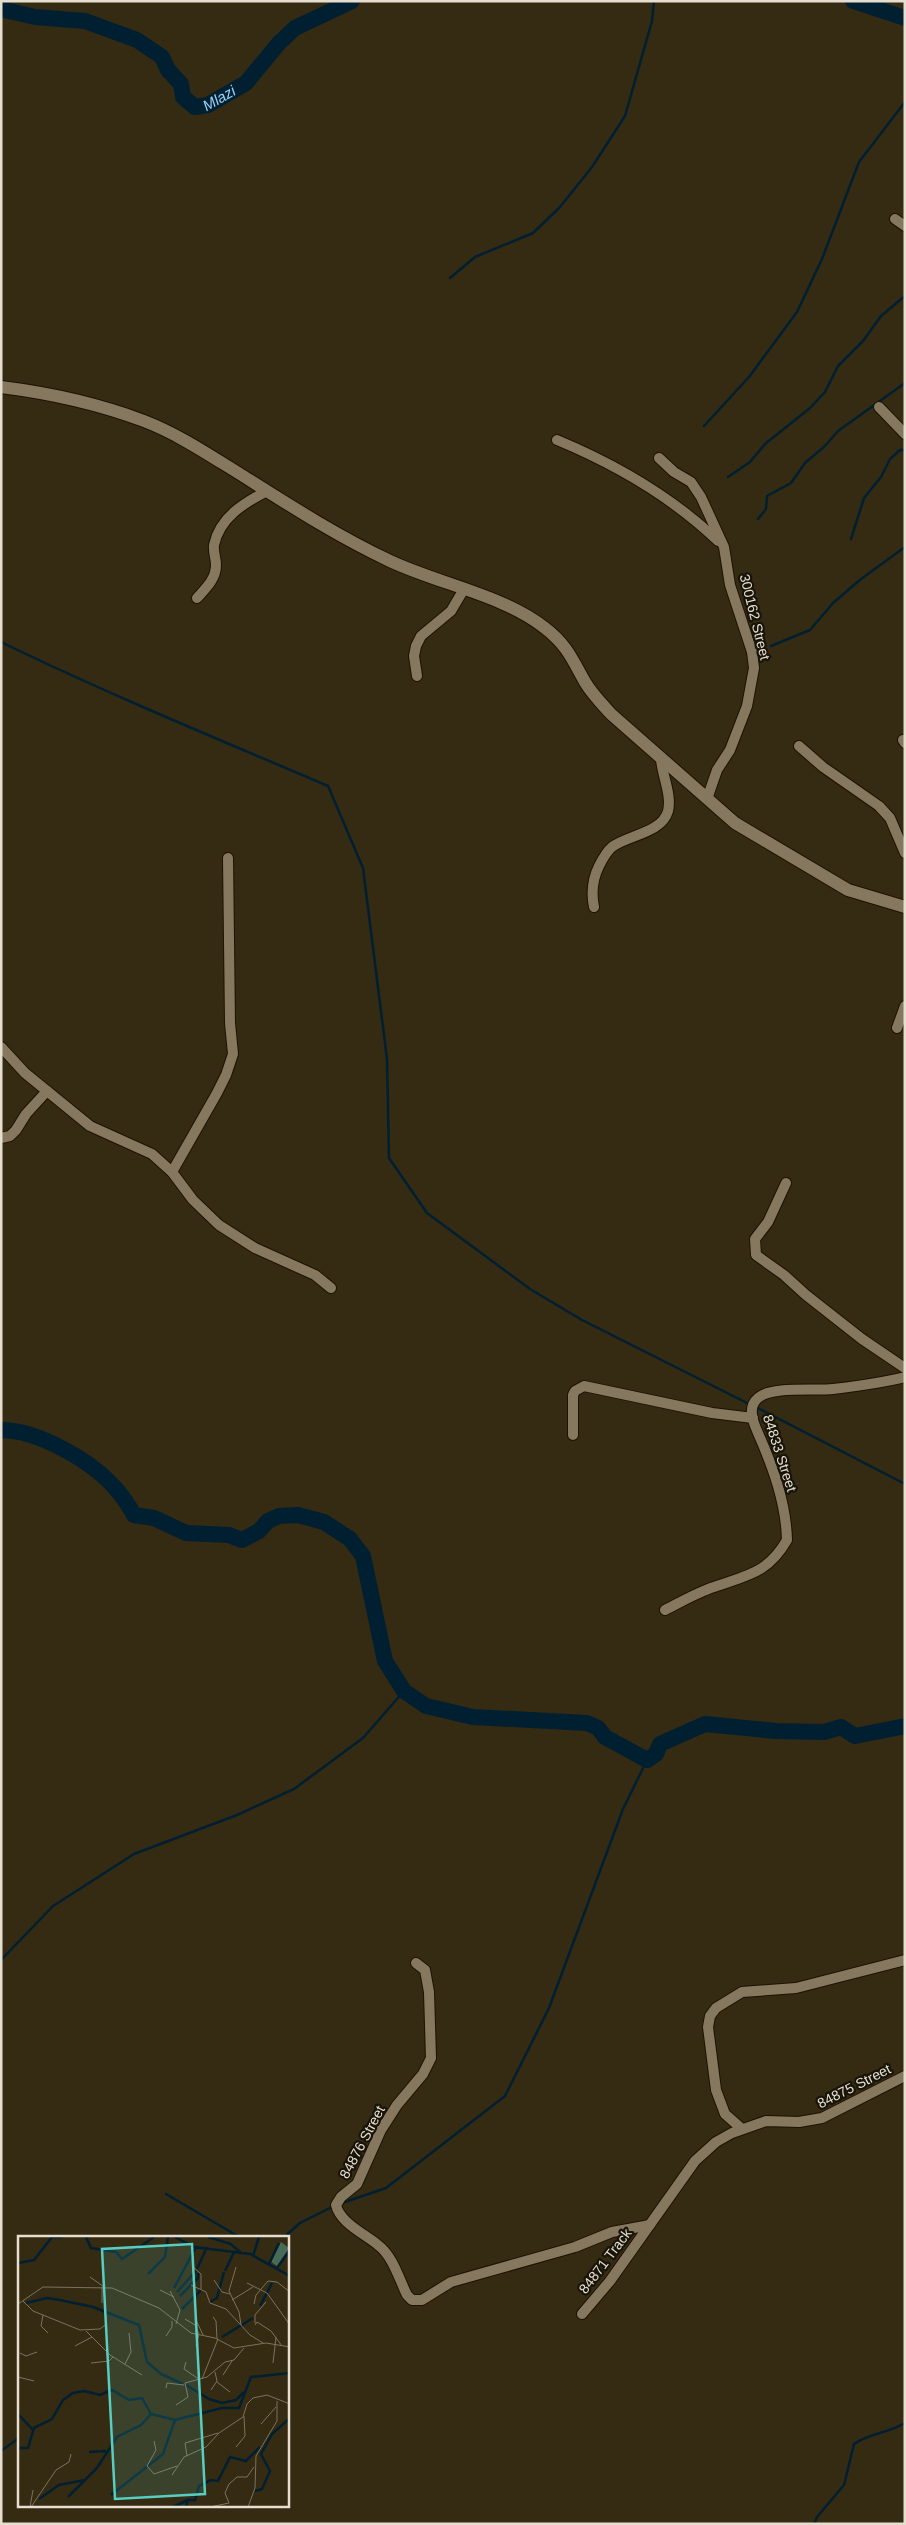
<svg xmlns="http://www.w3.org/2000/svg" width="906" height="2525" font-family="Arial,sans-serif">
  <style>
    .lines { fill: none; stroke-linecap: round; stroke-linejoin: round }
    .stream { stroke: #002032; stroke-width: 2.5 }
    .river { stroke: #002032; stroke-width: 16 }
    .minor-casing { stroke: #1d1300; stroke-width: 12 }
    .tertiary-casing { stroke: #1d1300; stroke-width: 14 }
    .minor { stroke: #85785e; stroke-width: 10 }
    .tertiary { stroke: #85785e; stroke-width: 12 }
    .labels { text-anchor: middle; stroke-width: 4.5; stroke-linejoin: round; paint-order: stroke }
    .street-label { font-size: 14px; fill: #e6dfd0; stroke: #191409 }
    .water-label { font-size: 15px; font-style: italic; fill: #95d4f9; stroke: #191409 }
    .inset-river { fill: none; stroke: #002032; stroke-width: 2.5 }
    .inset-road { fill: none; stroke: #7c725e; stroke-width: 1 }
    .view { fill: #57cec1; fill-opacity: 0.15; stroke: #57cec1; stroke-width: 2.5 }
    .inset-edge { fill: none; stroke: #e6dfd0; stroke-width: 2.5 }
  </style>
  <rect width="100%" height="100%" fill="#352a12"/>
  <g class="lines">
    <g class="stream">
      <polyline points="450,278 475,257 533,233 560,207 592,167 625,116 652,21 654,1"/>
      <polyline points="704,426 749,377 797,312 822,259 859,162 905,102"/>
      <polyline points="728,477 750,462 765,444 810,408 825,392 838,366 863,341 881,316 905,296"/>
      <polyline points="758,519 766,509 767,496 791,483 805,463 825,446 838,431 905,383"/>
      <polyline points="851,539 864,498 881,477 890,459 900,450 905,450"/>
      <path d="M1 642C108 694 218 739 328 786L363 868 387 1059 389 1158 427 1213 530 1289 582 1320 749 1404"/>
      <polyline points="771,646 810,630 833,603 861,579 905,547"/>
      <polyline points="754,1406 905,1484"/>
      <polyline points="1,1960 53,1906 134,1854 237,1815 294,1789 363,1738 404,1691"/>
      <polyline points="166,2194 241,2238"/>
      <polyline points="342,2203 386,2188 505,2096 549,2008 623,1809 647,1760"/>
      <polyline points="283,2238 300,2223 334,2206"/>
      <polyline points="1,2451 19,2438"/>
      <path d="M814 2524 817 2517 844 2485 854 2444C869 2433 889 2433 905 2423"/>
    </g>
    <g class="river">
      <polyline points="853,1 905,18"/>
      <path id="s1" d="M1 9 35 17 85 21 137 40 162 57 168 70 181 84 183 97 195 107 208 105 246 83 279 43 295 28 352 1"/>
      <path d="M1 1430C38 1430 92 1461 116 1489 123 1497 129 1506 134 1515L154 1518 186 1533 229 1535 242 1540 259 1531 268 1521 279 1516 298 1515 324 1522 350 1539 363 1556 385 1661 404 1691 426 1706 473 1717 587 1723 598 1728 605 1737 647 1760 656 1754 660 1744 705 1724 776 1731 824 1732 841 1727 855 1736 905 1726"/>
    </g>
    <g class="minor-casing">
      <g id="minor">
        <polyline points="895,219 905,226"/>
        <polyline points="879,407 905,434"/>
        <path d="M557 440C617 465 671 496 718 541"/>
        <polyline points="659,458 674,472 691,482 701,497 724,547 730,585 752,652 754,668 747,706 730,750 717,770 707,799"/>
        <path d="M197 598C206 588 216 579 216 565 216 558 213 552 214 545 220 517 244 503 267 491"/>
        <polyline points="417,676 414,656 416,646 421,636 451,611 464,589"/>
        <polyline points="903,740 905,743"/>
        <polyline points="799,746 823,767 879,806 890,818 905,853"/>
        <path d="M594 907C591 892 592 880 599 866 602 860 606 852 612 847 628 835 662 833 668 811 672 795 662 775 661 759"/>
        <polyline points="897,1028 905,1006"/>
        <polyline points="1,1047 25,1073 90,1126 152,1154 172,1172 193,1200 219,1225 255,1248 315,1275 331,1288"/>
        <polyline points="1,1138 10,1136 16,1130 26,1114 47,1091"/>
        <polyline points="172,1172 217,1093 226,1075 233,1054 230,1023 228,858"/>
        <polyline points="786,1183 768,1222 755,1239 756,1255 784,1275 806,1295 862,1339 905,1368"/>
        <polyline points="573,1435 573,1395 575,1391 584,1386 712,1413 753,1418"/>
        <path d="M665 1610C681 1602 698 1592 714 1587 748 1575 768 1573 787 1540 786 1503 773 1467 758 1433 753 1422 747 1407 758 1398 771 1386 815 1391 833 1389 857 1386 881 1383 905 1377"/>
        <path d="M416 1963 425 1970 429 1992 431 2058 423 2074 397 2105 381 2130 357 2184 341 2197 336 2205C340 2223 365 2234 378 2245 393 2256 399 2279 407 2295L412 2300H422L451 2282 575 2247 612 2232 650 2225"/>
        <polyline points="742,2129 725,2114 716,2090 708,2027 710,2016 716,2008 742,1992 796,1988 905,1960"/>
        <polyline points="582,2314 610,2281 695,2161 716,2142 732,2133 766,2121 799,2122 822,2118 905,2076"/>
      </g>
    </g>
    <g class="tertiary-casing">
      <path id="tertiary" d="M1 387C49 393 99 404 144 421 178 434 209 455 240 474 289 505 337 536 390 561 439 584 503 595 545 628 567 645 572 659 585 682 592 694 602 704 611 714L735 823 848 890 905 907"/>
    </g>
    <use href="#minor" class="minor"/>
    <use href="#tertiary" class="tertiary"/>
  </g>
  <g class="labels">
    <g class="street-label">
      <text transform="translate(755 617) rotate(76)" y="5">300162 Street</text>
      <text transform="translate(780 1453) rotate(72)" y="5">84833 Street</text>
      <text transform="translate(854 2086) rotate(-27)" y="5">84875 Street</text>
      <text transform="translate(362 2142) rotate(-62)" y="5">84876 Street</text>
      <text transform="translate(605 2261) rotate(-53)" y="5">84871 Track</text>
    </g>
    <g class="water-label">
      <text dy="5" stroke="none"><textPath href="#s1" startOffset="259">Mlazi</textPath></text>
    </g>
  </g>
  <g transform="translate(18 2236)">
    <rect width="271" height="271" fill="#352a12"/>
    <path d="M263 6 271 12 259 30 253 26Z" fill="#486b57"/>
    <path class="inset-river" d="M68 1 73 12 98 16 104 23 136 1M157 1 176 11 232 18 272 40M190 1 213 8 223 17M235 20 241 1M0 27 16 24 34 1H45M251 28 261 7M259 32 272 14M179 33 189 11M207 35 216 16M130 38 147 21 150 1M156 52 178 11M159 56 178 35M162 60 180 42V37M192 66 199 62 206 36M8 67 29 62 42 64 75 71 121 89 129 126 143 138 165 148M242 70 254 47M164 73 183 54M204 101 235 82M168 149 191 163 204 167 218 164 226 156M0 178 15 194M0 212H10L16 192 34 183 45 164 55 157 66 155 82 159 94 154 111 164 124 162 133 178 157 184 204 172H221L233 141 272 137M71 216 88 215M237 255 244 253 252 235 243 218 254 198 272 182M93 259 145 218 157 184M50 261 79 232 99 201 123 189 133 178M21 263 41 249 67 244M155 271 170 264M168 271 170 264H177L181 250 193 244 200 245 212 221 228 225 242 211"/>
    <path class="inset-road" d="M174 30 183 38V53M218 31 211 55 221 76 223 89M72 41 86 51M196 44 204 56 212 58M229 47 249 57 272 89M173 49 188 56 192 67 208 73 232 99 245 107M142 54 156 61M152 55 162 74 158 88M214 64 235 51M5 65 15 75 62 94 82 93 87 89M84 67V51M0 68 25 51 94 52 141 72 173 97 197 102 216 112 248 107 272 111M236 68 238 59 250 45 259 46 272 56M25 79 23 90 30 97M195 81 198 85 199 103M177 82 185 99M167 83 177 89 181 98 178 110M237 87V79L248 66M237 89 239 86 253 95 264 110M68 95 92 119 124 139M148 100 154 91V85M57 110 74 101M2 117 8 120 19 116M168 126 166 133 182 144M73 127 91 125 95 121M255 127 258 101M107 128 113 116 111 97M205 139 214 125M0 141 16 145M184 143 200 103M199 146 212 156M148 152 149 147 166 149M193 154 199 145 197 136M158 169 170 161 167 147 189 141 207 126 216 124 226 112M243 188 258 171M136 205 138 214 129 230 136 238 159 230M218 211 227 200 226 180M169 220 167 207 200 197M154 239 166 221 188 211 201 197 225 181 229 168 235 162 249 159 272 168M12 271 15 254M13 271 38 234 51 226 53 218M192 271 211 267 207 257 211 248 219 241H229L236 231M230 271 237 252 238 220 259 185V165"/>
    <path class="view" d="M174 8 187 258 97 263 84 13Z"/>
    <rect width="271" height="271" class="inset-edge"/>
  </g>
  <rect width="906" height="2525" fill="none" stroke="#e6dfd0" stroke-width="5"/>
</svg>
